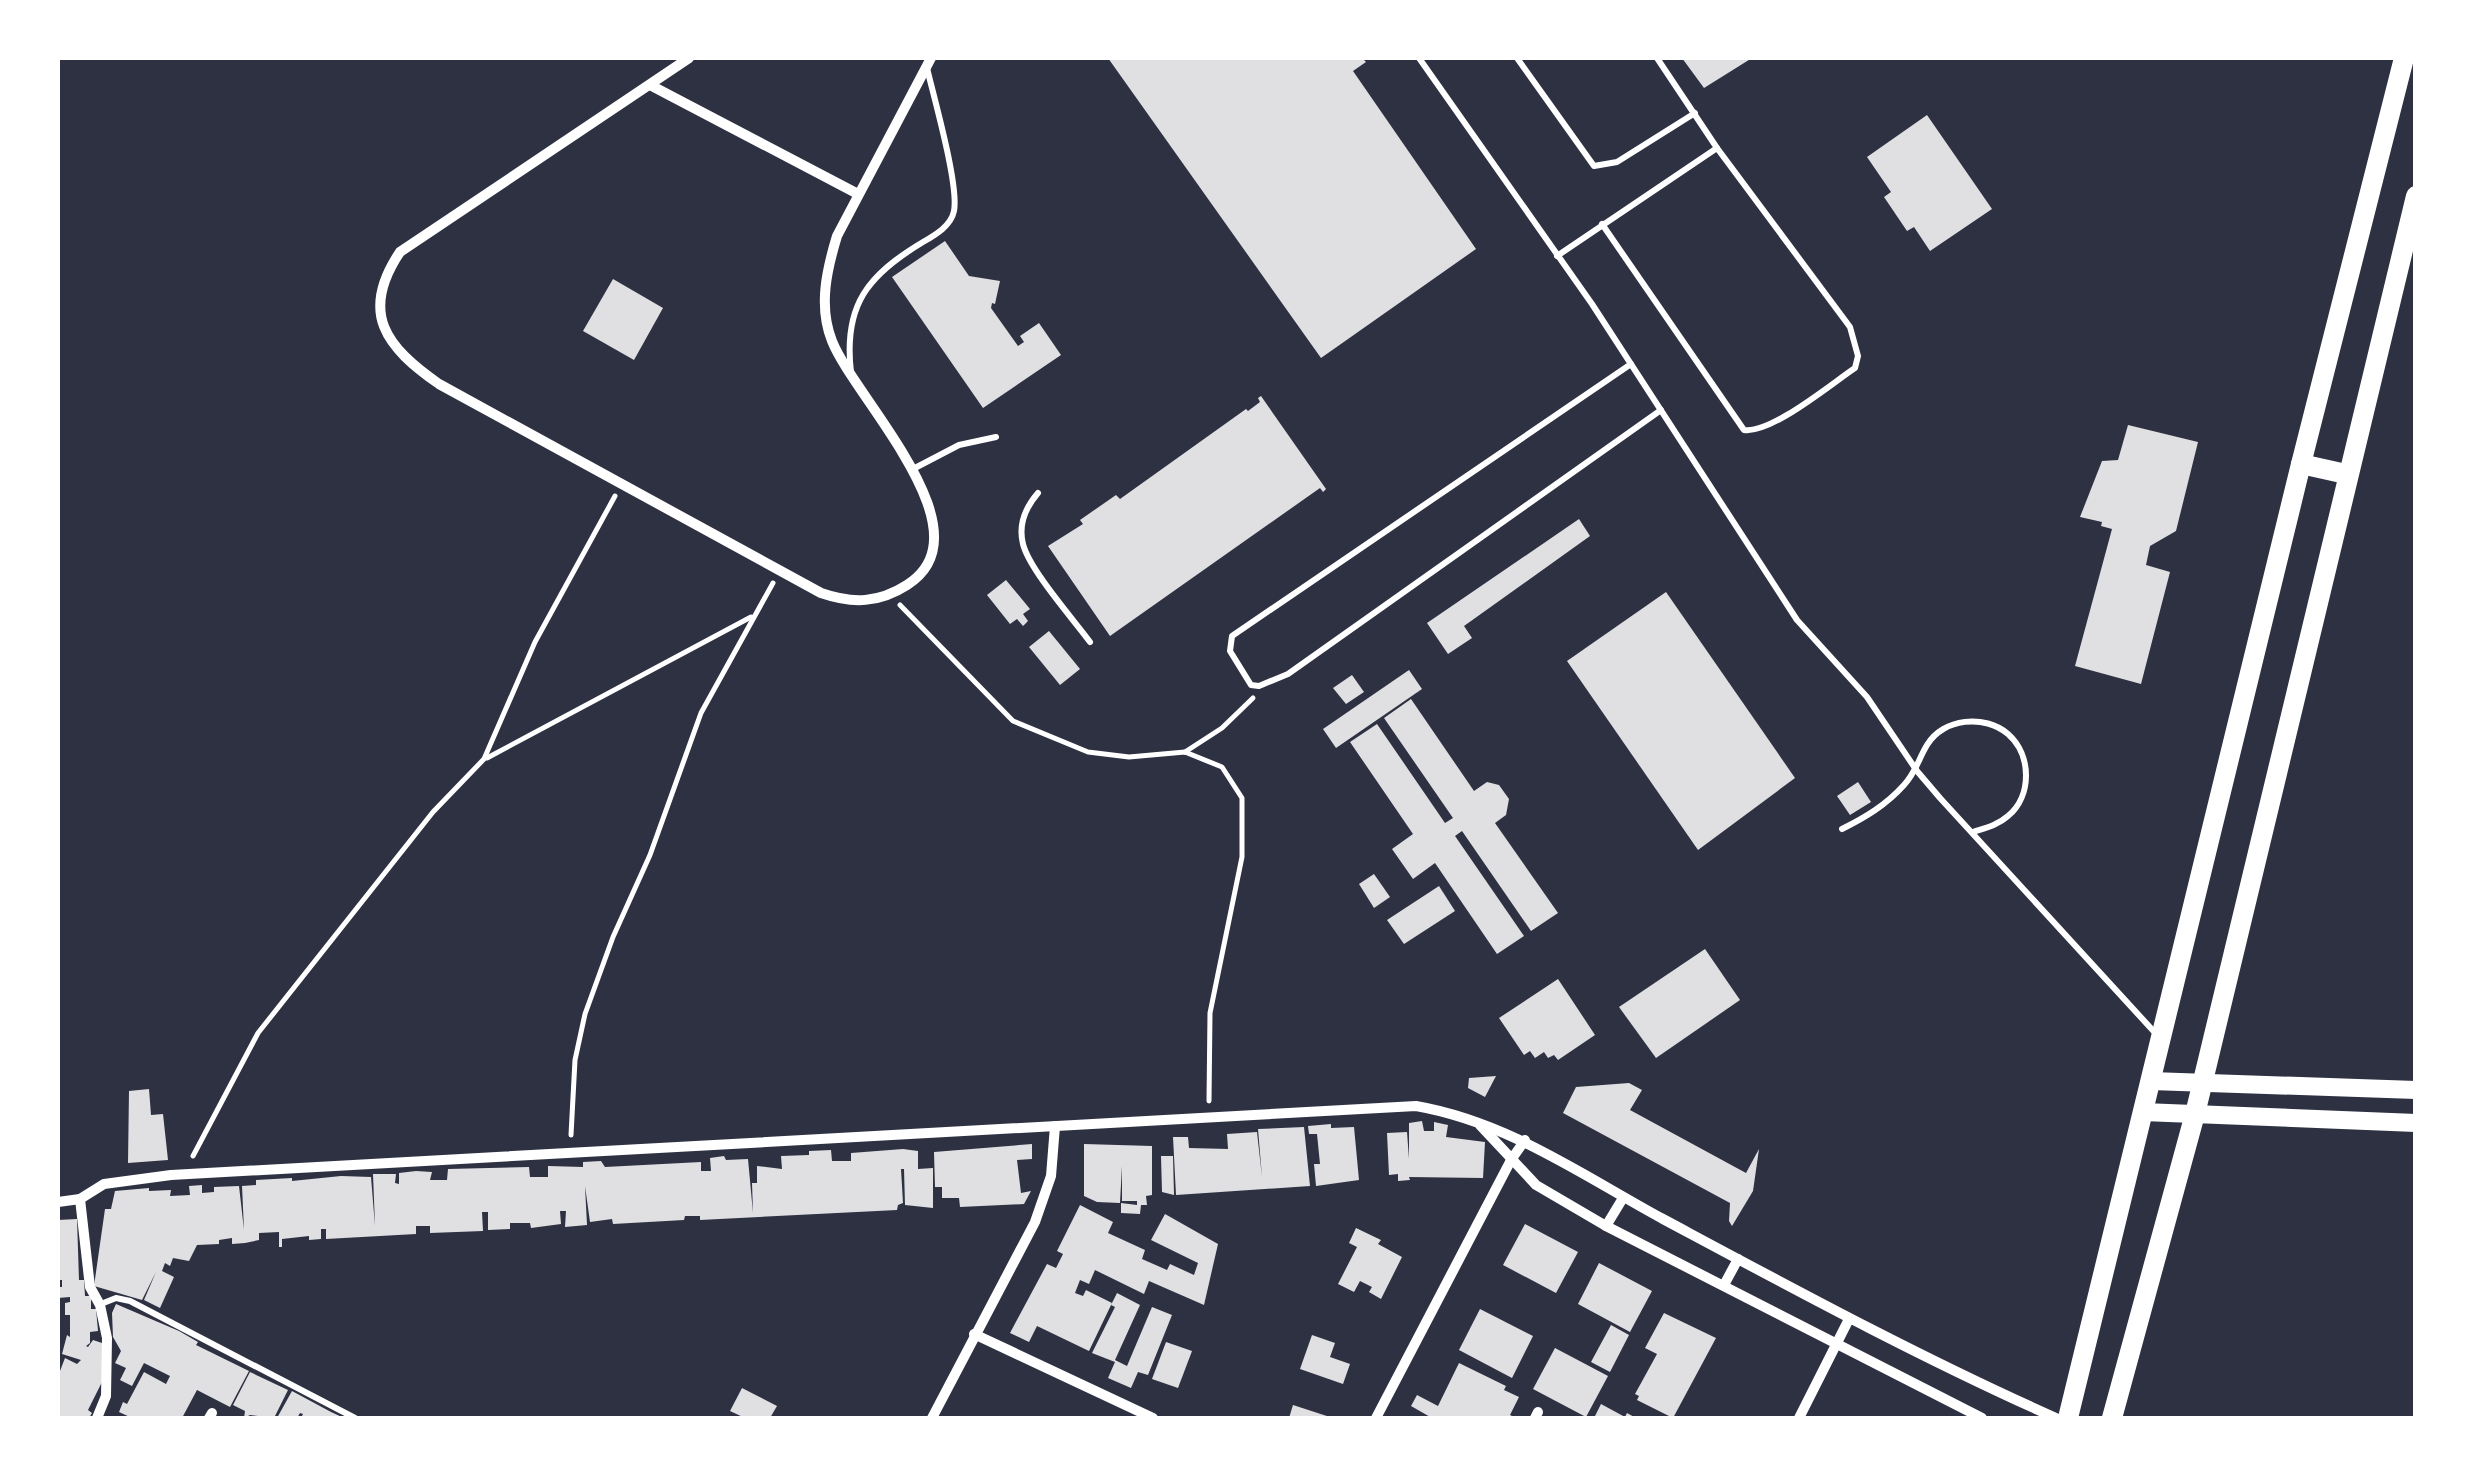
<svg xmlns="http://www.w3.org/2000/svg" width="2473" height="1476" font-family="'Space Grotesk',sans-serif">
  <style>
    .building { fill: #e0e0e3 }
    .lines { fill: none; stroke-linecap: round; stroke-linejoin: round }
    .path { stroke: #fff; stroke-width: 5 }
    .service { stroke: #fff; stroke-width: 6 }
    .minor { stroke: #fff; stroke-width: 10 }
    .secondary { stroke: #fff; stroke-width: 18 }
    .primary { stroke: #fff; stroke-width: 20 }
  </style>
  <rect width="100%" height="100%" fill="#2d3142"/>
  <g class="building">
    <polygon points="1108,58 1362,58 1366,62 1353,71 1476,249 1321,358"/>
    <polygon points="1682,58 1752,58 1704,88"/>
    <polygon points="1927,115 1992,209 1930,251 1914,227 1907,231 1884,197 1891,192 1867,157"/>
    <polygon points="945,241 969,276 1000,281 995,304 992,303 991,308 1018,346 1024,342 1020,336 1039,323 1061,355 983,408 892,277"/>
    <polygon points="613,279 663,308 634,360 583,331"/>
    <polygon points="1261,396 1326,489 1323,492 1320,488 1110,636 1048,546 1083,524 1080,520 1116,495 1120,499 1246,409 1248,411 1260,402 1258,398"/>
    <polygon points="2128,425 2198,442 2176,531 2150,546 2146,565 2170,572 2141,684 2075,666 2112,529 2101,526 2102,522 2080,517 2102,461 2118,460"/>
    <polygon points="1579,519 1590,536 1464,626 1472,638 1448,654 1427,623"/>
    <polygon points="1006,580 1030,609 1023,614 1028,621 1023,626 1017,619 1010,624 987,595"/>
    <polygon points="1666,592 1795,778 1698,850 1567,661"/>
    <polygon points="1049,631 1080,669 1060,685 1029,647"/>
    <polygon points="1409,670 1422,689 1336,748 1323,729"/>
    <polygon points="1352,675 1364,692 1346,704 1333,688"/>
    <polygon points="1411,699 1474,791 1487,782 1499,785 1509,799 1506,815 1495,823 1558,913 1531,931 1462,831 1455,836 1524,936 1497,954 1435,863 1413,879 1392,849 1413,834 1350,742 1377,724 1445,823 1453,818 1384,718"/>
    <polygon points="1858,782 1871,802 1850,815 1837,796"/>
    <polygon points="1374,874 1390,897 1374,908 1359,884"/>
    <polygon points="1439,886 1455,911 1404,944 1387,920"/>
    <polygon points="1705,949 1740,1000 1656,1058 1619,1007"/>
    <polygon points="1558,979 1595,1035 1558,1060 1554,1055 1548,1058 1544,1052 1535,1058 1530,1051 1524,1055 1499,1018"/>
    <polygon points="1496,1076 1485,1097 1468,1088 1469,1078"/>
    <polygon points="1629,1083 1642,1090 1630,1110 1746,1173 1759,1149 1753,1191 1732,1226 1729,1221 1730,1203 1563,1113 1576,1087"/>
    <polygon points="149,1089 151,1115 163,1114 168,1160 128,1163 129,1091"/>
    <polygon points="1422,1121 1424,1131 1434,1131 1434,1122 1448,1125 1446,1137 1485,1142 1483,1178 1409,1177 1410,1180 1398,1181 1398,1174 1389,1175 1387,1133 1407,1132 1409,1159 1409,1123"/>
    <polygon points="1331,1124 1331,1128 1354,1127 1359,1180 1316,1186 1314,1164 1320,1164 1317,1134 1309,1134 1308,1126"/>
    <polygon points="1304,1127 1310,1186 1176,1195 1173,1137 1188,1137 1189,1148 1228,1149 1227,1134 1257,1132 1262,1177 1258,1129"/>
    <polygon points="1032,1144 1032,1159 1017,1160 1021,1193 1031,1191 1024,1204 960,1207 959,1198 942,1198 942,1187 935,1187 934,1152"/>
    <polygon points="1084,1144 1152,1146 1152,1195 1146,1196 1147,1205 1141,1205 1140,1214 1121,1213 1121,1203 1137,1205 1137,1201 1122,1201 1122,1166 1120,1203 1097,1202 1084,1196"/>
    <polygon points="903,1149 918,1151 918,1169 933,1168 933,1208 905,1205 904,1169 901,1169 903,1203 898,1205 897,1210 700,1220 700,1216 685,1216 684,1220 613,1224 612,1219 590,1222 585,1186 587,1225 565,1227 566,1211 560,1211 561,1224 531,1228 530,1223 510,1223 510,1229 488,1230 488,1212 482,1212 483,1231 430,1233 430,1226 416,1226 416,1234 326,1239 326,1229 321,1229 321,1239 309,1240 309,1236 282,1239 282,1247 279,1247 279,1232 259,1233 259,1240 245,1243 232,1244 232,1238 219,1240 219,1244 197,1245 189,1261 173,1258 170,1266 165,1263 162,1271 174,1277 160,1308 144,1300 156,1272 142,1300 94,1286 105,1209 111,1209 115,1191 149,1188 149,1191 171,1190 170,1196 190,1195 189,1186 202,1185 202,1193 214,1192 214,1187 239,1186 244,1230 242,1186 256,1185 256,1180 292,1178 292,1181 341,1176 371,1177 375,1226 373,1174 396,1174 395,1183 399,1184 399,1173 416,1171 432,1172 430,1180 447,1180 448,1169 529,1167 530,1177 548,1177 548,1166 583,1167 583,1162 601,1161 605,1167 701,1162 701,1171 711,1171 710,1158 724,1156 726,1160 748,1159 753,1213 752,1183 757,1183 757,1166 782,1169 781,1156 809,1155 809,1151 831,1150 832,1161 851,1161 851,1153"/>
    <polygon points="1161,1156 1173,1156 1174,1195 1162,1192"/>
    <polygon points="1080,1205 1113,1222 1108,1233 1145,1250 1142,1259 1167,1270 1170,1264 1194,1275 1198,1263 1151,1240 1165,1214 1218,1244 1204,1305 1149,1281 1144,1294 1095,1270 1089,1284 1080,1280 1075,1293 1083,1296 1086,1290 1112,1303 1089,1351 1037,1326 1029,1342 1010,1333 1047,1264 1056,1268 1063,1254 1057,1251"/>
    <polygon points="77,1219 79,1280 84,1280 85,1296 91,1296 91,1309 96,1309 98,1331 90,1332 90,1343 86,1346 88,1347 93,1340 102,1343 104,1378 88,1410 92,1413 89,1418 58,1418 58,1369 60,1371 65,1358 77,1364 81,1360 62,1354 67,1335 70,1337 70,1315 65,1315 65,1303 70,1302 70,1297 58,1298 58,1287 62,1287 62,1280 58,1280 58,1220"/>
    <polygon points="1525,1224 1578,1252 1556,1293 1503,1265"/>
    <polygon points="1356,1228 1381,1240 1378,1244 1402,1257 1381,1299 1369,1292 1372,1287 1360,1281 1354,1292 1338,1284 1357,1247 1349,1243"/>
    <polygon points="1599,1263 1652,1291 1630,1332 1578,1304"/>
    <polygon points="1117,1293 1140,1305 1115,1360 1127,1366 1152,1307 1172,1315 1148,1375 1138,1372 1131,1388 1108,1378 1115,1362 1092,1353 1115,1307 1111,1305"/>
    <polygon points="116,1304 179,1331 198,1342 196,1345 249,1371 230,1407 197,1390 182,1418 132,1418 119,1412 123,1402 127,1404 144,1372 166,1384 170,1376 144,1363 132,1386 120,1380 126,1368 115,1363 121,1351 113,1337 112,1313"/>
    <polygon points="1480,1309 1533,1336 1512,1378 1459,1350"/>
    <polygon points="1664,1313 1716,1338 1673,1418 1637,1400 1639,1396 1635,1394 1657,1354 1645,1348"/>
    <polygon points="1611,1325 1629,1335 1610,1372 1591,1362"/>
    <polygon points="1312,1335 1335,1343 1330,1357 1350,1364 1343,1384 1300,1369"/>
    <polygon points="1166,1342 1192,1351 1178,1388 1152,1379"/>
    <polygon points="1555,1348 1608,1376 1586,1417 1533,1389"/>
    <polygon points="1459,1363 1506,1386 1504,1390 1519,1397 1510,1415 1516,1418 1432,1418 1411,1406 1417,1395 1438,1406"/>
    <polygon points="250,1372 288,1390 274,1418 250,1415 244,1418 245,1411 233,1405"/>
    <polygon points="742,1388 777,1406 770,1418 745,1418 730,1411"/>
    <polygon points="292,1391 331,1412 344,1418 301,1418 303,1414 300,1413 297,1418 277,1418"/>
    <polygon points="1601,1404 1625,1417 1627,1413 1636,1418 1594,1418"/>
    <polygon points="1293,1405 1333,1418 1289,1418"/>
  </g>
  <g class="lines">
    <g class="path">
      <polyline points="900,605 1013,721 1088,752 1129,757 1185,752 1222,767 1242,798 1242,857 1210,1013 1209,1101"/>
      <polyline points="1185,752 1222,728 1253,698"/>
      <polyline points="487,758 751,617"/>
      <polyline points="571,1135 575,1060 585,1014 613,937 650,855 701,713 773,583"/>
      <polyline points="193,1156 258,1033 433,812 484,759 535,642 615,496"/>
    </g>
    <g class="service">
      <polyline points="1419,58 1592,304 1797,620 1867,697 1917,771 1940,798 2158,1036"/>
      <polyline points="1517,58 1594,166 1617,162 1695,113"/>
      <polyline points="1657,58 1717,148"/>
      <path d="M1557 256 1717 148 1850 327 1858 356 1855 368C1831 384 1771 434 1744 430L1602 224"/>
      <polyline points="1631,364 1232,636 1230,651 1251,685 1259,686 1288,674 1661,410"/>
      <path d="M851 372C843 305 868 275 923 242 935 235 951 226 954 211 959 185 934 98 927 68"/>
      <polyline points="913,469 959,445 996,437"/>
      <path d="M1038 493C1025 508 1018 524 1023 544 1029 569 1073 619 1090 642"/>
      <path d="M1842 829C1866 817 1886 805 1904 785 1916 772 1918 760 1927 745 1943 718 1985 714 2008 734 2032 755 2032 796 2008 816 1998 825 1985 828 1973 832"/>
      <polyline points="101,1304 116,1298 130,1301 355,1418"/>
    </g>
    <g class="minor">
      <path d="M689 58 400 252C359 313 386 347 439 384L821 593C853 604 879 603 907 585 991 532 855 399 832 341 818 306 827 269 837 236L931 58"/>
      <polyline points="650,85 858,194"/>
      <polyline points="1480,1125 1536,1185 1606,1226 1982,1418"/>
      <polyline points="80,1199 90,1287 100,1305 107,1338 106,1396 97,1418"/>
      <path d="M58 1202 80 1199 104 1184 171 1175 1416 1106C1508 1122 1582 1175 1663 1219 1792 1288 1921 1358 2056 1418"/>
      <polyline points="1606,1226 1623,1198"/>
      <polyline points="1724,1285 1738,1259"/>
      <polyline points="974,1334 1153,1418"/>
      <polyline points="209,1418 212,1413"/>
      <polyline points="932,1418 1035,1222 1051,1176 1055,1126"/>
      <polyline points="1376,1418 1511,1160 1525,1140"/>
      <polyline points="1535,1418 1538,1412"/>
      <polyline points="1799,1418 1849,1319"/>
    </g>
    <g class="secondary">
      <polyline points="2151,1081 2416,1090"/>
      <polyline points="2143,1112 2416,1123"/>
    </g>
    <g class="primary">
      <polyline points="2301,464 2346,474"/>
      <polyline points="2068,1418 2301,464 2404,58"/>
      <polyline points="2112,1418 2195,1114 2416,196"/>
    </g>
  </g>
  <rect width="2473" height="1476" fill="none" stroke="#ffffff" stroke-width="120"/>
</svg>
